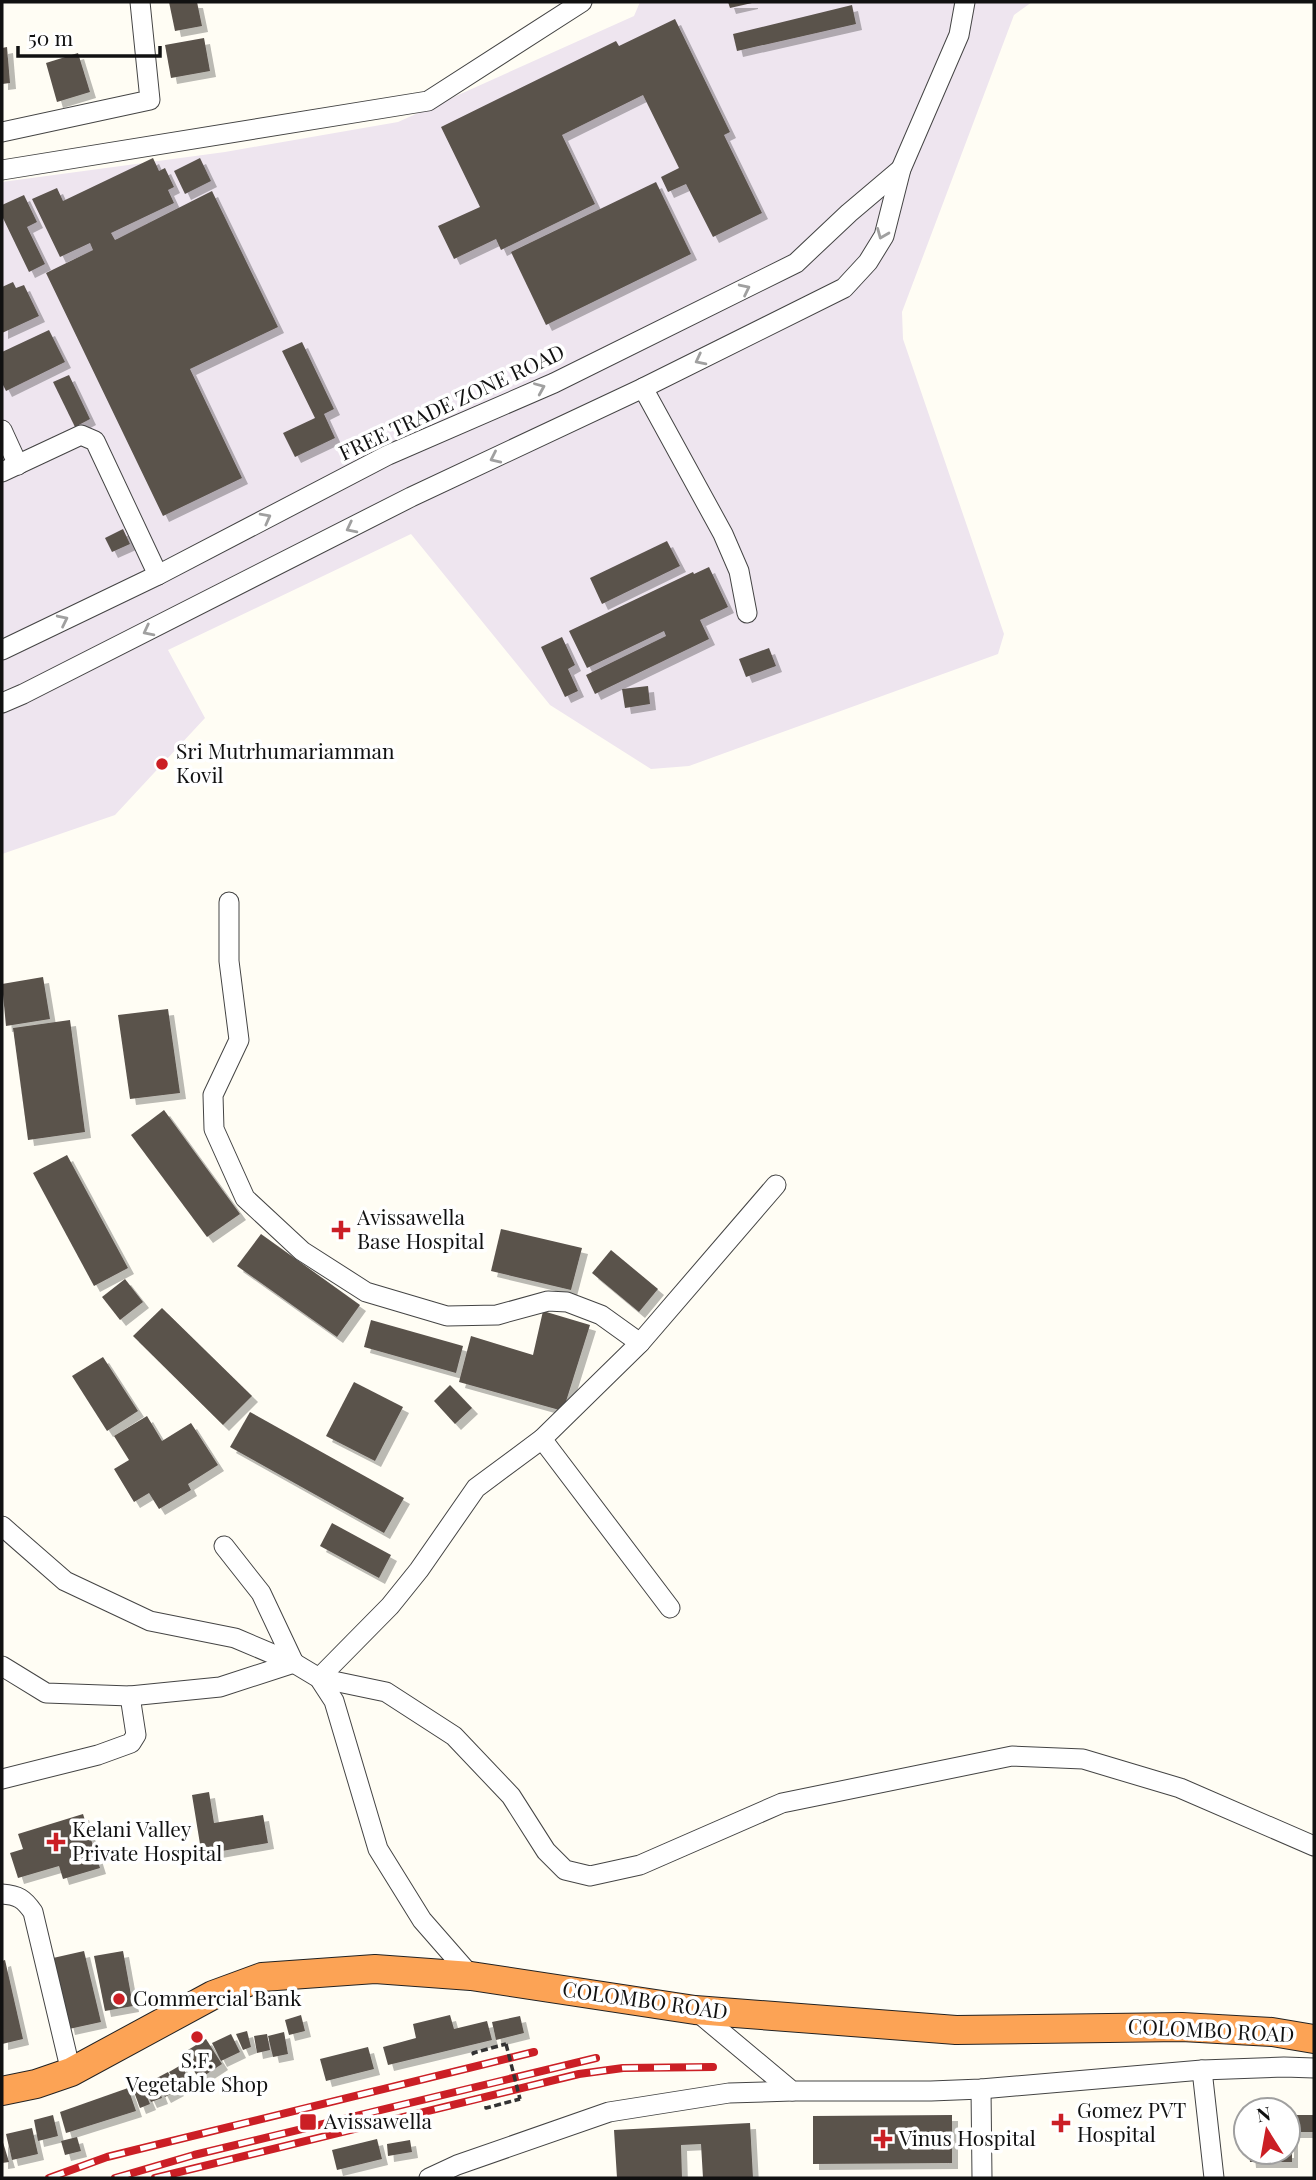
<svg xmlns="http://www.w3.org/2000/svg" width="1316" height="2180" font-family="'Playfair Display',serif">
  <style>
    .industrial { fill: #eee5ef }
    .building { fill: #5a524c; filter: url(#shadow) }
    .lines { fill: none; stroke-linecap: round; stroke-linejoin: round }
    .minor-casing { stroke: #444; stroke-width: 21 }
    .highway-casing { stroke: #222; stroke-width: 30 }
    .path { stroke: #333; stroke-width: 3.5; stroke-dasharray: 7 3.5; stroke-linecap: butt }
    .minor { stroke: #fff; stroke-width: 19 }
    .highway { stroke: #fca355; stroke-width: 28 }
    .rail-casing { stroke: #cb1f25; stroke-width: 8 }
    .rail { stroke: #fff; stroke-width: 5; stroke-dasharray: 16; stroke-linecap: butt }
    .path-bridge { stroke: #333; stroke-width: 3.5; stroke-dasharray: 7 3.5; stroke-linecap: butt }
    .oneway { stroke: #a0a0a0 }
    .poi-dot { fill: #cb1f25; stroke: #fff; stroke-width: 2.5 }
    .labels { text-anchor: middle; stroke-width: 7; stroke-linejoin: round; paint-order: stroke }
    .street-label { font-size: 21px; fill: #111; stroke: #fff }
    .poi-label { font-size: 21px; fill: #111; stroke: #fff; text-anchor: start }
  </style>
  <defs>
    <filter id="shadow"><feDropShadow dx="6" dy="6" stdDeviation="0" flood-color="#0004"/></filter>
  </defs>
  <rect width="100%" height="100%" fill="#fffdf4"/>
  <polygon class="industrial" points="640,2 1032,2 1014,15 902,312 903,339 1004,634 998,654 689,766 651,769 550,705 411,534 168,650 205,718 115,815 2,854 2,182 225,152 398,122 634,16"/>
  <g class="building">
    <polygon points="169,2 197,2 202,26 175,31"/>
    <polygon points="728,2 752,2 752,3 730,8"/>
    <polygon points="852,5 856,24 737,51 733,34"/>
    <polygon points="675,19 730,132 724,135 762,213 713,237 686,184 668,192 661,177 679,168 643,95 562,135 595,204 501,250 496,239 454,259 438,226 480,207 441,127 616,41 619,46"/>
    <polygon points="204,38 210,71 171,78 165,45"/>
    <polygon points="7,47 10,83 2,84 2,48"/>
    <polygon points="78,53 90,92 57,102 46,63"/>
    <polygon points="153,158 159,171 165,168 174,187 168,190 174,203 111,233 115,240 212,191 278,327 190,369 242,478 163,516 46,273 93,250 90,243 60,257 32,199 57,188 63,201"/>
    <polygon points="200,158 211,181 185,194 174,171"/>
    <polygon points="656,182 691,254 546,325 511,252"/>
    <polygon points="24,195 37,222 27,227 45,264 29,272 2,216 2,205"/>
    <polygon points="13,282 16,288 24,285 39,316 2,333 2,287"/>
    <polygon points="49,330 65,362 6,391 2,383 2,352"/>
    <polygon points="302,342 334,409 324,414 335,438 295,457 283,433 315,418 282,351"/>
    <polygon points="69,375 90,419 75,427 53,382"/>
    <polygon points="123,529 130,544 112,552 105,538"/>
    <polygon points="667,541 680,566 602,604 590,578"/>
    <polygon points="709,567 728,607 700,620 709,639 595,694 586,675 666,636 664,631 587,668 569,631 693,572 694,574"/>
    <polygon points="562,637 575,665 568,669 578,691 565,697 541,647"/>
    <polygon points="769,648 776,666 746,677 739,659"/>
    <polygon points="648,686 650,704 625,708 622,689"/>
    <polygon points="43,977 50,1019 6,1026 2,984"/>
    <polygon points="168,1009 180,1093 130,1099 118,1015"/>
    <polygon points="70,1020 85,1132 28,1140 13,1028"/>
    <polygon points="164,1110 240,1214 207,1237 131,1135"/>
    <polygon points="67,1155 128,1268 94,1286 33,1173"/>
    <polygon points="501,1229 582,1248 571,1290 491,1271"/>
    <polygon points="261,1234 360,1305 337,1337 237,1266"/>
    <polygon points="611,1250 658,1289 639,1312 592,1273"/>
    <polygon points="125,1279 143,1302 120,1320 102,1297"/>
    <polygon points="162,1308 252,1396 223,1425 133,1336"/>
    <polygon points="543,1311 590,1325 563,1411 459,1382 471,1336 533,1355"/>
    <polygon points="371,1320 463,1346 456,1373 364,1347"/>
    <polygon points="103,1357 138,1411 107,1431 72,1376"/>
    <polygon points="354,1382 403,1407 375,1461 326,1436"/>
    <polygon points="450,1385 472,1408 455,1424 434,1401"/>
    <polygon points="250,1412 404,1498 384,1533 230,1447"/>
    <polygon points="147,1416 162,1441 191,1423 218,1465 188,1484 191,1490 159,1509 149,1493 134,1502 114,1469 129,1460 114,1436"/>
    <polygon points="332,1523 391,1555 379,1578 320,1546"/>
    <polygon points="209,1792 214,1823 263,1815 268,1843 205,1854 203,1843 200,1844 192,1795"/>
    <polygon points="83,1814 100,1868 63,1879 59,1866 18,1878 10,1853 23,1849 18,1834"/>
    <polygon points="84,1951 101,2022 69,2029 53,1958"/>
    <polygon points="123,1951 133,2006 105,2011 94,1956"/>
    <polygon points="5,1960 23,2039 2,2044 2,1961"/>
    <polygon points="301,2015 305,2031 289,2035 285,2020"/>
    <polygon points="450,2015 454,2029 487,2021 492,2040 388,2065 383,2047 416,2038 413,2024"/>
    <polygon points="520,2016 524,2033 496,2040 492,2022"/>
    <polygon points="247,2031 251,2047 243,2050 236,2034"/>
    <polygon points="284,2032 288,2054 273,2057 268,2036"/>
    <polygon points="231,2034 240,2052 221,2061 212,2043"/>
    <polygon points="267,2034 270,2050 257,2053 254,2036"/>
    <polygon points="206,2039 222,2064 199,2079 183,2053"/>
    <polygon points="368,2047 374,2069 326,2081 320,2059"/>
    <polygon points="181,2065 191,2082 180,2089 169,2072"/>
    <polygon points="168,2072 178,2090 165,2097 155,2079"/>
    <polygon points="155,2080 162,2098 151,2102 143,2085"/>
    <polygon points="142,2085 150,2104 140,2108 133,2089"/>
    <polygon points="128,2088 136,2111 66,2133 60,2112"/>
    <polygon points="53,2115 58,2136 38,2141 34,2120"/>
    <polygon points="952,2115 952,2163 813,2164 813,2116"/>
    <polygon points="1288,2115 1314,2115 1314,2132 1292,2132 1292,2162 1250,2162 1249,2152 1288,2152"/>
    <polygon points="750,2123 753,2178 703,2178 701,2144 681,2145 682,2178 617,2178 614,2130"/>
    <polygon points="32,2128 38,2154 12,2160 6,2134"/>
    <polygon points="77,2137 81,2151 65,2155 61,2141"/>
    <polygon points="2,2139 9,2162 2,2163"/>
    <polygon points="377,2139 382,2159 337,2170 332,2150"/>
    <polygon points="410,2140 412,2152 388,2156 387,2144"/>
  </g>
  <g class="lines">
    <g class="minor-casing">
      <g id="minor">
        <polyline points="2,132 150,100 140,2"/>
        <polyline points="2,170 428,101 582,2"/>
        <polyline points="643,388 723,534 739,571 747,613"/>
        <polyline points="2,430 18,465"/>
        <polyline points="2,472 81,435 95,441 158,575"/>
        <polyline points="2,650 158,575 388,455 554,383 796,263 849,213 901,169"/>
        <polyline points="2,703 23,694 411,497 643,388 844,288 868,262 884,236 901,169 959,35 965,2"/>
        <polyline points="229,902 229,961 239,1040 213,1095 214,1129 245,1198 302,1251 366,1292 447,1316 497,1315 548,1301 567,1302 601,1315 640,1343"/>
        <polyline points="542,1439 670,1608"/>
        <polyline points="2,1526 65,1581 150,1621 235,1638 294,1663 319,1678 334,1701 378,1849 422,1920 471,1976"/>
        <polyline points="224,1546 261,1593 294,1663"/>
        <polyline points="2,1666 46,1693 130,1696 220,1687 294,1663"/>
        <polyline points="319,1678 386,1692 454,1736 511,1796 546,1851 565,1870 590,1876 640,1865 782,1803 1012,1756 1083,1759 1180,1788 1314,1846"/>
        <polyline points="319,1678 390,1606 419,1570 476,1488 542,1439 640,1343 776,1185"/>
        <polyline points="2,1779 98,1755 131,1743 136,1735 130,1696"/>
        <path d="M2 1894C18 1895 24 1899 33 1912L71 2072"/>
        <polyline points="695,2010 792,2091 931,2091 981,2089 1202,2070 1284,2067 1314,2068"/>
        <polyline points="1202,2070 1214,2178"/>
        <polyline points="981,2089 982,2178"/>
        <polyline points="429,2178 457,2165 609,2112 729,2093 792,2091"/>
      </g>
    </g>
    <g class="highway-casing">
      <polyline id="highway" points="2,2091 36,2084 71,2072 213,1995 262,1977 375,1969 471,1976 695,2010 956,2030 1182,2027 1272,2032 1314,2039"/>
    </g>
    <g class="path">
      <polyline points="474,2055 473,2053 506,2044"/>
      <polyline points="486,2106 486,2108 520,2099"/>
    </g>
    <use href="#minor" class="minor"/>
    <use href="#highway" class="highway"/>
    <g class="rail-casing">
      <g id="rail">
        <polyline points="49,2178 107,2157 135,2150 534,2052"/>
        <polyline points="115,2178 194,2155 596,2058"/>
        <polyline points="155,2178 579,2074 623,2068 713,2067"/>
      </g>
    </g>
    <use href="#rail" class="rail"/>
    <polyline class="path-bridge" points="506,2044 520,2099"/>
  </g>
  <defs><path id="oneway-chevron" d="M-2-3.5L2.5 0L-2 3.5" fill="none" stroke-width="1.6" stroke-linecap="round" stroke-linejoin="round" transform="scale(1.75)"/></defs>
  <g class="oneway">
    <use href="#oneway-chevron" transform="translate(882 234) rotate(112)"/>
    <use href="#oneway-chevron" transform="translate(745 289) rotate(-26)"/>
    <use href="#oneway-chevron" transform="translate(700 360) rotate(153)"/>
    <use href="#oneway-chevron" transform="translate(540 388) rotate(-23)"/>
    <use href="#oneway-chevron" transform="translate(495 458) rotate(155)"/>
    <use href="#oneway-chevron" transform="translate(266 518) rotate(-28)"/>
    <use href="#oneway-chevron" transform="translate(351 528) rotate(153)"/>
    <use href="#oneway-chevron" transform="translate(63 620) rotate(-26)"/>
    <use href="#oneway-chevron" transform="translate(148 631) rotate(153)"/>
  </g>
  <g class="poi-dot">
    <circle cx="162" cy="764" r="7"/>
    <path d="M337.5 1219.5h7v7h7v7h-7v7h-7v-7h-7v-7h7z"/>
    <path d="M52.5 1831.5h7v7h7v7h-7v7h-7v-7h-7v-7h7z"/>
    <circle cx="119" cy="1999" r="7"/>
    <circle cx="197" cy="2037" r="7"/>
    <rect x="299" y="2113" width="18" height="18" rx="3.5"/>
    <path d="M1057.5 2112.5h7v7h7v7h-7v7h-7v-7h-7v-7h7z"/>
    <path d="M879.5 2128.5h7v7h7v7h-7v7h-7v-7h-7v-7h7z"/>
  </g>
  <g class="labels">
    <g class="street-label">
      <text transform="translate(452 403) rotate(-25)" y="7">FREE TRADE ZONE ROAD</text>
      <text transform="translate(645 2001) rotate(8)" y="7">COLOMBO ROAD</text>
      <text transform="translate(1211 2031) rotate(3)" y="7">COLOMBO ROAD</text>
    </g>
    <g class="poi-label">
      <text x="176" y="759">Sri Mutrhumariamman<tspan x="176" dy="24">Kovil</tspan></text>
      <text x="357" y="1225">Avissawella<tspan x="357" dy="24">Base Hospital</tspan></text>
      <text x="72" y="1837">Kelani Valley<tspan x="72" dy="24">Private Hospital</tspan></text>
      <text x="133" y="2006">Commercial Bank</text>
      <text x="197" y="2068" text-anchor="middle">S.F.<tspan x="197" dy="24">Vegetable Shop</tspan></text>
      <text x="1077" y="2118">Gomez PVT<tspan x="1077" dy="24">Hospital</tspan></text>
      <text x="324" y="2129">Avissawella</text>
      <text x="899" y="2146">Vinus Hospital</text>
    </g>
  </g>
  <rect width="1316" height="2180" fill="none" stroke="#111111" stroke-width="7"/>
  <g transform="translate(1267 2131) rotate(349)"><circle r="33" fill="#ffffff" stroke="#a0a0a0" stroke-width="2"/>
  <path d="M0-5L12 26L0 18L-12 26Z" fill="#cb1f25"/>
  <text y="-10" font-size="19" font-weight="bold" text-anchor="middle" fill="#111111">N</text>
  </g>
  <path d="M18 46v10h142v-10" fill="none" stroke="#111111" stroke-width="3.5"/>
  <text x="28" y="46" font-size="21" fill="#111111" stroke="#ffffff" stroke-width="5" paint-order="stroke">50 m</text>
</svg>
